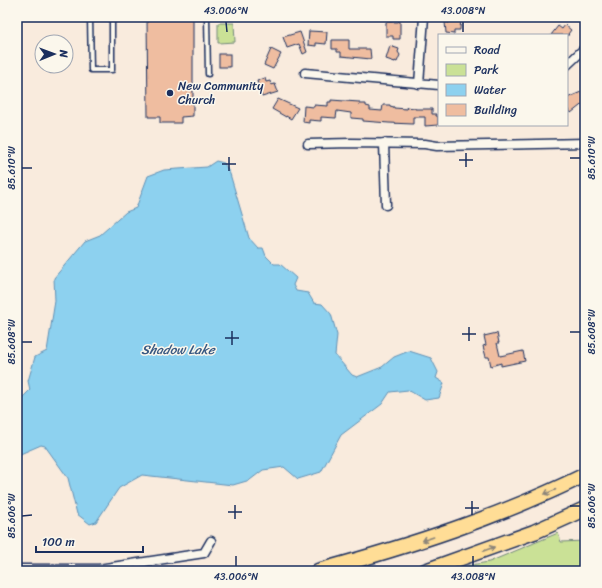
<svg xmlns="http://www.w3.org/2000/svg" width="602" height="588" font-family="Sriracha,sans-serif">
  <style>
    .green { fill: #cae196; stroke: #72887a }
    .water { fill: #8dd1ef; stroke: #5f90b5 }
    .building { fill: #efbda0; stroke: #1b2f5e }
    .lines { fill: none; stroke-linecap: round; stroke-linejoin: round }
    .service-casing { stroke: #1b2f5e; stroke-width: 7 }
    .minor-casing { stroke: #1b2f5e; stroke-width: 11 }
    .motorway-casing { stroke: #1b2f5e; stroke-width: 17 }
    .service { stroke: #fbf7ec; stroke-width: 4 }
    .minor { stroke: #fbf7ec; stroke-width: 8 }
    .motorway { stroke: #ffdd96; stroke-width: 14 }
    .oneway { stroke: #8d867a }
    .ticks { fill: none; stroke: #1b2f5e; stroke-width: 1.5 }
    .poi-dot { fill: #1b2f5e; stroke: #fbf7ec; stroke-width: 1.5 }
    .labels { text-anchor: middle; stroke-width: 3; stroke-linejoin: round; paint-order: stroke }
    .poi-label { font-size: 12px; fill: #1b2f5e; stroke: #fbf7ec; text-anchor: start }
    .water-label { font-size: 13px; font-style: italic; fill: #385882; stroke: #fbf7ec }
    .neatline { fill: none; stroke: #1b2f5e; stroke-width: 1.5 }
    .ticks-label { font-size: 10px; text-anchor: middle; fill: #1b2f5e }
  </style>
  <rect width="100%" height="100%" fill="#f9ebdd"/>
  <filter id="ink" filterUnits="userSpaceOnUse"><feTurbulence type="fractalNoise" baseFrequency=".025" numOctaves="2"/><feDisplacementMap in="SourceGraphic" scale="8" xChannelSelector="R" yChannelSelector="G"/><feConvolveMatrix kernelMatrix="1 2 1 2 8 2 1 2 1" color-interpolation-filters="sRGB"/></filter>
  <g filter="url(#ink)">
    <g class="green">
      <polygon points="218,23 234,23 235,42 218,43"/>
      <polygon points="558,533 561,542 585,541 585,571 455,571 471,565 489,562"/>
    </g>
    <polygon class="water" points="216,161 224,163 230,174 249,238 258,248 263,248 266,256 274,264 280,264 296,278 293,285 296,291 308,293 314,303 322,304 331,314 337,335 335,355 352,375 357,377 382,367 394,357 409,351 431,358 438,372 436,378 444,383 439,398 425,400 408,390 390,392 382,404 341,435 321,472 298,479 284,467 263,470 250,480 233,485 142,475 119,488 96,522 90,524 77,514 68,478 45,446 41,445 18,455 17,454 17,403 30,390 28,381 35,357 47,351 55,301 54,278 85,241 100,235 126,212 136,208 148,176 164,170 207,167"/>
    <g class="building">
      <polygon points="147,17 193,17 193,116 181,117 181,123 160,123 160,117 148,117"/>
      <polygon points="449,17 461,17 460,30 454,30 454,34 446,33 445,22 449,23"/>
      <polygon points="399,21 400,21 400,39 393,39 393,36 386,36 386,22 398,22"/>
      <polygon points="565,25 571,30 568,34 569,35 551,35 558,26 562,29"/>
      <polygon points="309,31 327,32 326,44 316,43 316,46 308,45"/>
      <polygon points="300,32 307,52 303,54 299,44 287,48 283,37"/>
      <polygon points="332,40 349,40 349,49 370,49 371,59 341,56 341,52 337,52 337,49 332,49"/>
      <polygon points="390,46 399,49 398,52 400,55 397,62 395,61 395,62 386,59"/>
      <polygon points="271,49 281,54 273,69 264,65"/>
      <rect x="219" y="54" width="11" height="13"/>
      <polygon points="265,78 266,82 270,81 271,85 275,84 278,92 262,97 257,81"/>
      <polygon points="581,92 585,98 585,102 571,113 567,106 567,98"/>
      <polygon points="278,99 298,108 291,119 286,116 286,117 272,109"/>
      <polygon points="331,100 359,102 359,104 366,104 366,106 370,107 370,110 382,111 383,105 390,105 390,106 394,107 394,108 407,109 406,107 415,108 415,109 432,109 432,114 436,114 436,116 438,116 438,125 425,126 425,117 413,117 413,124 389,123 363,121 363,119 351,118 351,113 337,111 336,118 321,117 321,121 309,120 309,123 303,122 304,106 314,107 314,105 328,106 328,102 331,102"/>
      <polygon points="497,333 499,343 497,343 500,356 523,351 525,361 501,366 501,363 491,366 489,357 486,357 483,346 486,345 484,336"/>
    </g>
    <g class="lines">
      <g class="service-casing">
        <g id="service">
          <polyline points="90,17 91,70 112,70 112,17"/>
          <polyline points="207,17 208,74"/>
        </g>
      </g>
      <g class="minor-casing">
        <g id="minor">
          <polyline points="567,65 585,48"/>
          <polyline points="305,73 439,85"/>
          <polyline points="419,84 424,17"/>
          <polyline points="384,143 386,205"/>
          <polyline points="308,144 351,143 425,144 437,146 585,143"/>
          <polyline points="17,569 99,569 204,553 211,541"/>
        </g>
      </g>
      <g class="motorway-casing">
        <g id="motorway">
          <path d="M318 571C409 546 500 517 585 475"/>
          <polyline points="425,571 534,532 585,509"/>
        </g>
      </g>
      <use href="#service" class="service"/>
      <use href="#minor" class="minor"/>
      <use href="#motorway" class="motorway"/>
    </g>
    <defs><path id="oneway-shaft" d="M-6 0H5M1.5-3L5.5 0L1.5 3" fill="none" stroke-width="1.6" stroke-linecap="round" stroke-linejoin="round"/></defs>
    <g class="oneway">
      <use href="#oneway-shaft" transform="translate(550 492) rotate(157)"/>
      <use href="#oneway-shaft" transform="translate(428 539) rotate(161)"/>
      <use href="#oneway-shaft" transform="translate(489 549) rotate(-20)"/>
    </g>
  </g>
  <path class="ticks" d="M226 22 227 32M463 22V32M466 153V167M229 157V171M570 158H580M459 160H473M222 164H236M22 168H32M469 327V341M232 331V345M570 332H580M462 334H476M225 338H239M22 342H32M472 501V515M235 505V519M570 506H580M465 508H479M228 512H242M22 516 32 515M236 556V566M473 556V566"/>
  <circle class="poi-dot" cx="170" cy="93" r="4"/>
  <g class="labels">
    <g class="poi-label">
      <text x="178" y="90">New Community<tspan x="178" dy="14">Church</tspan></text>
    </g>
    <g class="water-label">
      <text x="178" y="354">Shadow Lake</text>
    </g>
  </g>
  <rect width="602" height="588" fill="none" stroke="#fbf7ec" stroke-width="44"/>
  <rect x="438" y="34" width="130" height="92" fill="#fbf7ec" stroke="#a1a7b3"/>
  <rect x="446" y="47" width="20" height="6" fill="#fbf7ec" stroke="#a1a7b3"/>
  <text x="474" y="54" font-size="12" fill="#1b2f5e">Road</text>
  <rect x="446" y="64" width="20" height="12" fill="#cae196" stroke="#a1a7b3"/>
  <text x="474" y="74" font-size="12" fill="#1b2f5e">Park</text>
  <rect x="446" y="84" width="20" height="12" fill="#8dd1ef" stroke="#a1a7b3"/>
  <text x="474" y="94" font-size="12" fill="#1b2f5e">Water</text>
  <rect x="446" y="104" width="20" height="12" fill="#efbda0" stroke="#a1a7b3"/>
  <text x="474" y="114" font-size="12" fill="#1b2f5e">Building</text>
  <g transform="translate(54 54) rotate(89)"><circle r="19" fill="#fbf7ec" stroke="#a1a7b3"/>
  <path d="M0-3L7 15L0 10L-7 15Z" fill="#1b2f5e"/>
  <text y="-6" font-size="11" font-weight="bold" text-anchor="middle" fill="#1b2f5e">N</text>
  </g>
  <path d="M36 546v6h107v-6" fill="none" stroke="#1b2f5e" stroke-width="2"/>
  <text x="42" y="546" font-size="12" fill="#1b2f5e" stroke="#fbf7ec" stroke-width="3" paint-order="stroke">100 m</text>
  <rect x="22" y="22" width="558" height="544" class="neatline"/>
  <g class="ticks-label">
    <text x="226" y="14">43.006°N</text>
    <text x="463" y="14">43.008°N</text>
    <text transform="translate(591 158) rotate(-90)" y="4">85.610°W</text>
    <text transform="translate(11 168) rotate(-90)" y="4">85.610°W</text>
    <text transform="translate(591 332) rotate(-90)" y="4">85.608°W</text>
    <text transform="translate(11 342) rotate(-90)" y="4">85.608°W</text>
    <text transform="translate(591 506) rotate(-90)" y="4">85.606°W</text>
    <text transform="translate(11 516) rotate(-90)" y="4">85.606°W</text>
    <text x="236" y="580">43.006°N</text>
    <text x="473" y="580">43.008°N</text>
  </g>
</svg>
